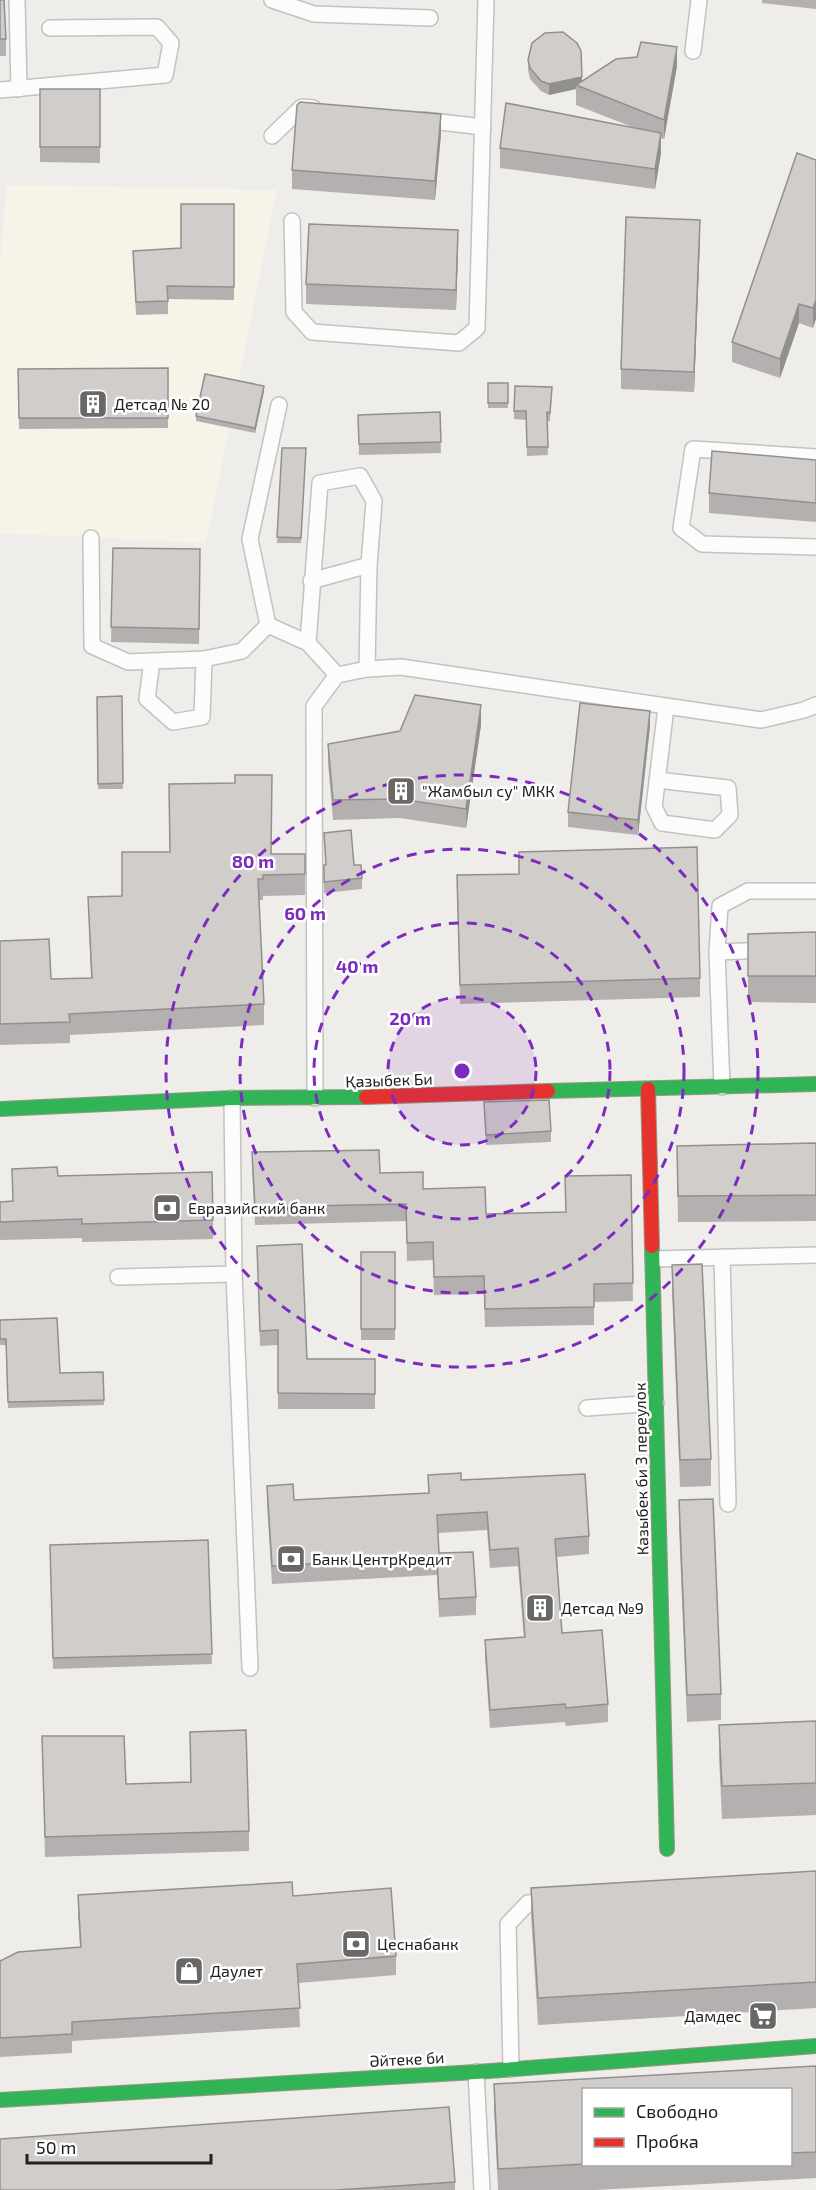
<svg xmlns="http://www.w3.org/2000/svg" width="816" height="2190" font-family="'Exo 2',sans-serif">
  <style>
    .education { fill: #f6f4e8 }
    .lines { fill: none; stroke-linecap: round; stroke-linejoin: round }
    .lane-casing { stroke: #c2c2c0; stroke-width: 18 }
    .fast-casing { stroke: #979784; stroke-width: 16 }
    .jam-casing { stroke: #979784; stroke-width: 16 }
    .lane { stroke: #fdfcfc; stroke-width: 15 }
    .fast { stroke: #30b455; stroke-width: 14 }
    .jam { stroke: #e5322d; stroke-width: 14 }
    .wall { fill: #b3b0af; fill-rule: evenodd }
    .shaded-wall { fill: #92908e }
    .building { fill: #d0cdcb; stroke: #92908e; stroke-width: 1.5 }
    .ring { fill: none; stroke: #7b2cbf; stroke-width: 3; stroke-dasharray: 10 8 }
    .labels { text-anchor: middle; stroke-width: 5; stroke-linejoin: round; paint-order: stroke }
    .poi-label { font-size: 16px; fill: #212121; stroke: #fff; text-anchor: start }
    .street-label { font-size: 16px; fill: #212121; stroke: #fff }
    .centre { fill: #7b2cbf; stroke: #fff; stroke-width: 3 }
    .ring-label { font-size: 18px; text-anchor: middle; font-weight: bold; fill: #7b2cbf; stroke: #fff; stroke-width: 5; stroke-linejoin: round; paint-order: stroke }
  </style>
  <rect width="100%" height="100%" fill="#efedea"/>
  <polygon class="education" points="7,185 277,190 206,543 0,533 0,263"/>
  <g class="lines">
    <g class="lane-casing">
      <g id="lane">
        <polyline points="17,0 19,89"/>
        <polyline points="272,0 314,14 430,18"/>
        <polyline points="693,51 699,0"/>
        <polyline points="0,90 165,75 171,43 157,27 50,28"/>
        <polyline points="423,120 483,127"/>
        <polyline points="272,136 302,107 313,108"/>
        <polyline points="292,221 294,312 312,332 459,343 477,328 486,0"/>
        <polyline points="816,457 693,449 681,528 702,544 816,547"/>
        <polyline points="91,538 92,646 128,662 204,659 242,651 268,625 250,539 279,405"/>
        <polyline points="311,581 369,565"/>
        <polyline points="268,625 308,643 337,675"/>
        <polyline points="308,643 320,483 360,476 374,501 369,565 367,669"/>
        <polyline points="152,661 147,699 173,722 202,717 204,659"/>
        <polyline points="657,780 728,788 730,815 715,830 662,823 654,807 666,707"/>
        <polyline points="717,952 768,950"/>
        <polyline points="722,1087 717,952 720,906 748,891 816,891"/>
        <polyline points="232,1098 234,1274 250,1668"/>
        <polyline points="315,1098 314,706 337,675 367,669 401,667 761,720 804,710 816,705"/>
        <polyline points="722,1257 728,1504"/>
        <polyline points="653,1259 816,1255"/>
        <polyline points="118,1277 234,1274"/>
        <polyline points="587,1408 656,1403"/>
        <polyline points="511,2069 508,1924 528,1903 551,1901"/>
        <polyline points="476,2072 482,2190"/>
      </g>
    </g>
    <g class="fast-casing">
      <g id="fast">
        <polyline points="548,1091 816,1084"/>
        <polyline points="0,1109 232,1098 366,1097"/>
        <polyline points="652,1246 667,1849"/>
        <polyline points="0,2100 476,2072 816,2046"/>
      </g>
    </g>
    <g class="jam-casing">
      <g id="jam">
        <polyline points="648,1089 652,1246"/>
        <polyline points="366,1097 548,1091"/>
      </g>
    </g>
    <use href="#lane" class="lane"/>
    <use href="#fast" class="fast"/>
    <use href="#jam" class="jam"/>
  </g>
  <g class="wall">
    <polygon points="0,0 6,39 6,56 0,56"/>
    <polygon points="762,0 816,0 816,9 762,3"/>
    <polygon points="528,60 582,81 677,66 664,139 661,138 661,153 655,189 500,168 500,148 635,128 576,105 576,89 549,95 541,91 530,79 528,70"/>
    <polygon points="40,89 100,89 100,163 40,162"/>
    <polygon points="441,134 435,200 292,189 292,170"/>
    <polygon points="816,160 813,328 799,323 780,378 732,362 732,342"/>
    <polygon points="234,204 234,300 168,299 168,314 136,315 133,251 181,248"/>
    <polygon points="700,239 694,392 621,389 621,369"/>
    <polygon points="458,250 456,310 306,304 306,284"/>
    <polygon points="168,368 168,428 19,429 18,369"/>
    <rect x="488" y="383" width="20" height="25"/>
    <polygon points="552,387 550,421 547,421 548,455 527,456 526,420 514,419 514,411"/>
    <polygon points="264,391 255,433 196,421 196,416"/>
    <polygon points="440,412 441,453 359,455 358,415"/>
    <polygon points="282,448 306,448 301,543 277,543"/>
    <polygon points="816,460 816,522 709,513 709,493"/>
    <polygon points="113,548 200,549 199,644 111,642"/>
    <polygon points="122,696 123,789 98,789 97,697"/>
    <polygon points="481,725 466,828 400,818 333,820 328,764 328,744"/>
    <polygon points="650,726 638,835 568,827 568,812"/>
    <polygon points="324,833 354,865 362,878 362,889 324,893 324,865 326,865"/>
    <polygon points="519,852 700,978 700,997 460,1004 457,875 519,874"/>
    <polygon points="272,854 305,854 305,895 263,896 263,900 259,900 264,1004 264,1025 70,1035 70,1043 0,1045 0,941 51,979 91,978 88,897 122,896"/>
    <polygon points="816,932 816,1003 748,1002 748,934"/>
    <polygon points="484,1102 551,1131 551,1142 486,1145"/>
    <polygon points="816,1143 816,1221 678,1222 677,1146"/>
    <polygon points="252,1152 380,1173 423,1189 486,1214 566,1212 631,1175 633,1301 594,1302 594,1325 485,1327 484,1294 434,1295 433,1260 407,1261 406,1221 255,1225 252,1170"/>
    <polygon points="58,1176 213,1220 213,1239 82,1242 82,1238 0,1240 0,1202 13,1201"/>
    <polygon points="257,1246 307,1359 375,1359 375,1409 278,1409 278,1345 260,1346"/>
    <rect x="361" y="1252" width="34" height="88"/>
    <polygon points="672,1265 711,1459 711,1486 680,1487 672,1292"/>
    <polygon points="0,1320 60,1373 103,1372 104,1405 8,1408 6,1345 0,1345"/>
    <polygon points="428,1475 461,1480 589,1536 589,1554 557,1557 562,1633 608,1704 608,1722 566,1726 565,1722 490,1728 485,1658 485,1640 524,1638 518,1566 490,1568 487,1530 438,1533 439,1553 476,1597 476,1615 439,1617 437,1575 272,1584 267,1504 267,1486 294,1500 428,1493"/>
    <polygon points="679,1500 721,1694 721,1720 687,1722 679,1527"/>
    <polygon points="208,1540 212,1664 53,1669 50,1545"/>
    <polygon points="816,1721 816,1815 722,1819 719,1757 719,1725"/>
    <polygon points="190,1732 249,1831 249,1851 45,1857 42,1736 126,1784 190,1782"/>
    <polygon points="816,1871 816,2008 538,2025 531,1915 531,1888"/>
    <polygon points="78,1895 293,1896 396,1956 396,1975 298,1983 300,2027 72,2041 72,2053 0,2057 0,1961 80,1948 78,1915"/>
    <path d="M816 2066V2178L596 2190H498L494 2110V2084ZM790 2090V2164H584Z"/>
    <polygon points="455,2182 455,2190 0,2190"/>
  </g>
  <g class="shaded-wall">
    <polygon points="677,47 677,66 664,139 664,120"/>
    <polygon points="582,77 582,88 576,85 576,89 549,95 549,84"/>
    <polygon points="441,114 441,134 435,200 435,181"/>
    <polygon points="661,133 661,153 655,189 655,169"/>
    <polygon points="700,220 700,239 694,392 694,372"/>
    <polygon points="458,230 458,250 456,310 456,290"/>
    <polygon points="816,300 816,319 813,328 813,308"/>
    <polygon points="799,304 799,323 780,378 780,359"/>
    <polygon points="264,386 264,391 255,433 255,428"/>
    <polygon points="481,705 481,725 466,828 466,809"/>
    <polygon points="650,711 650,726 638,835 638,820"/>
  </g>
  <g class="building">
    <polygon points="0,0 4,0 6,39 0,39"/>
    <polygon points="563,32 577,43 581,51 582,77 549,84 541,81 530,68 528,60 532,43 545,33"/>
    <polygon points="641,42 677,47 664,120 576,85 616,59 637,57"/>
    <rect x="40" y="89" width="60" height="58"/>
    <polygon points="300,102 441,114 435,181 292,170 297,105"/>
    <polygon points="506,103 661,133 655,169 500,148"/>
    <polygon points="797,153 816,160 816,300 813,308 799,304 780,359 732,342"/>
    <polygon points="181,204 234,204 234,287 167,286 168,301 136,302 133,251 181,248"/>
    <polygon points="626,217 700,220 694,372 621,369"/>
    <polygon points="309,224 458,230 456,290 306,284"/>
    <polygon points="168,368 168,418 19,418 18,369"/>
    <polygon points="205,374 264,386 255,428 196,416"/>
    <rect x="488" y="383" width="20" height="20"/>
    <polygon points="515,386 552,387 550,413 547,412 548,447 527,447 526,411 514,411"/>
    <polygon points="440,412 441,442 359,444 358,415"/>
    <polygon points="282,448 306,448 301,538 277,537"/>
    <polygon points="712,451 816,460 816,503 709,493"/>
    <polygon points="113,548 200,549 199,629 111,627"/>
    <polygon points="415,695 481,705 466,809 400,799 333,800 328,744 400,731"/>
    <polygon points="122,696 123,783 98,784 97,697"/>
    <polygon points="580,703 650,711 638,820 568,812"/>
    <polygon points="235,775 272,775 271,854 305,854 305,874 263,875 263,879 258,879 264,1004 69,1014 70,1022 0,1024 0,941 49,939 51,979 92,978 88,897 122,896 122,852 170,852 169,784 235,783"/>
    <polygon points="351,830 354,865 361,865 362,878 324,882 324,865 326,865 324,833"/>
    <polygon points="697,847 700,978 460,985 457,875 519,874 519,852"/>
    <polygon points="816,932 816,976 748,976 748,934"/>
    <polygon points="549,1100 551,1131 486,1135 484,1102"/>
    <polygon points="816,1143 816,1195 678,1196 677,1146"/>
    <polygon points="379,1150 380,1173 423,1172 423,1189 485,1187 486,1214 566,1212 565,1176 631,1175 633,1283 594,1284 594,1307 485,1309 484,1276 434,1277 433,1242 407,1243 406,1204 255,1207 252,1152"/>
    <polygon points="57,1167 58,1176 212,1172 213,1220 82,1224 82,1219 0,1222 0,1202 13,1201 12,1169"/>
    <polygon points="302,1244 307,1359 375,1359 375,1394 278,1393 278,1330 260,1331 257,1246"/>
    <rect x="361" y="1252" width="34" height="77"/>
    <polygon points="702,1264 711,1459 680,1460 672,1265"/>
    <polygon points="57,1318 60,1373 103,1372 104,1400 8,1402 6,1339 0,1339 0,1320"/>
    <polygon points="461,1473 461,1480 585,1474 589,1536 555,1539 562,1633 602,1630 608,1704 566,1708 565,1704 490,1710 485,1640 525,1637 518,1548 490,1550 487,1512 437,1515 439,1553 473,1552 476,1597 439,1599 437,1557 272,1566 267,1486 293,1484 294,1500 429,1493 428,1475"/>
    <polygon points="713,1499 721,1694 687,1695 679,1500"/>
    <polygon points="208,1540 212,1654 53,1658 50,1545"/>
    <polygon points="816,1721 816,1783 722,1786 719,1725"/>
    <polygon points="246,1730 249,1831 45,1837 42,1736 124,1736 126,1784 191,1782 190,1732"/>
    <polygon points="816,1871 816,1982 538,1998 531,1888"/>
    <polygon points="292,1882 293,1896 391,1888 396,1956 297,1964 300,2008 72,2022 72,2034 0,2038 0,1961 18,1952 81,1947 78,1895"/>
    <polygon points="816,2066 816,2152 790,2153 790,2090 584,2090 584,2164 498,2169 494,2084"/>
    <polygon points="449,2107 455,2182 337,2190 0,2190 0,2139"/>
  </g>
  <circle cx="462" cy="1071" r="74" fill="#7b2cbf" fill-opacity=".12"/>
  <g class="ring">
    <circle cx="462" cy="1071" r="74"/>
    <circle cx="462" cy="1071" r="148"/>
    <circle cx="462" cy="1071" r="222"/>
    <circle cx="462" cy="1071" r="296"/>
  </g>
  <defs>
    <g id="building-square" transform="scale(1.5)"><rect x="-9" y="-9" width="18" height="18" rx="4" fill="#696867" stroke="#fff"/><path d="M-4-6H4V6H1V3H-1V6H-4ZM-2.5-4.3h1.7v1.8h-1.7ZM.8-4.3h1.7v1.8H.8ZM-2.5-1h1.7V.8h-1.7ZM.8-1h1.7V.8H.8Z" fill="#fff"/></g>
    <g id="bank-square" transform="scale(1.5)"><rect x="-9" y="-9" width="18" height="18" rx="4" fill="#696867" stroke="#fff"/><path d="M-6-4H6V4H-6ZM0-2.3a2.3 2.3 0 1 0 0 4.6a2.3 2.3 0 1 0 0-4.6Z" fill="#fff"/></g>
    <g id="shop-square" transform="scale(1.5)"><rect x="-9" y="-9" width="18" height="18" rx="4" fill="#696867" stroke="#fff"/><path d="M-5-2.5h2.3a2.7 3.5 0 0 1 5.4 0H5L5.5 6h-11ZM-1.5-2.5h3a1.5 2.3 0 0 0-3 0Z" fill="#fff"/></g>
    <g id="supermarket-square" transform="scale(1.5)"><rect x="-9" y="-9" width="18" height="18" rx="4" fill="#696867" stroke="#fff"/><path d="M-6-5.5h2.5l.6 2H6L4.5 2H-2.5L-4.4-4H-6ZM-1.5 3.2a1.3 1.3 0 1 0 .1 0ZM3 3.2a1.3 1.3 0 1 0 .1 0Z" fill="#fff"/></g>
  </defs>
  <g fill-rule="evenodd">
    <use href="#building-square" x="93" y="404"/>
    <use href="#building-square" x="401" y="791"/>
    <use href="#bank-square" x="167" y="1208"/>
    <use href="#bank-square" x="291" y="1559"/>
    <use href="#building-square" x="540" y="1608"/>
    <use href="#bank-square" x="356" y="1944"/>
    <use href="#shop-square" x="189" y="1971"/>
    <use href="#supermarket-square" x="763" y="2016"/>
  </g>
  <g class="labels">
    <g class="poi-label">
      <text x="114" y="410">Детсад № 20</text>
      <text x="422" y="797">"Жамбыл су" МКК</text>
      <text x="188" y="1214">Евразийский банк</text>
      <text x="312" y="1565">Банк ЦентрКредит</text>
      <text x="561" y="1614">Детсад №9</text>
      <text x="377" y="1950">Цеснабанк</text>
      <text x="210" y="1977">Даулет</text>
      <text x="742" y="2022" text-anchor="end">Дамдес</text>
    </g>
    <g class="street-label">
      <text transform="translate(389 1080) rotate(-2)" y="6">Қазыбек Би</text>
      <text transform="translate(641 1469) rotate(-91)" y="6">Казыбек би 3 переулок</text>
      <text transform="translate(407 2059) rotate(-3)" y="6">Әйтеке би</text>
    </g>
  </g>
  <circle cx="462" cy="1071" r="9" class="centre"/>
  <g class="ring-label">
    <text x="253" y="868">80 m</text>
    <text x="305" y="920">60 m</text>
    <text x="357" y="973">40 m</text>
    <text x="410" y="1025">20 m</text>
  </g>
  <rect x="582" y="2088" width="210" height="78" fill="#ffffff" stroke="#a6a6a6" stroke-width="1.5"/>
  <rect x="594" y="2108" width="30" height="9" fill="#30b455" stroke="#a6a6a6" stroke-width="1.5"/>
  <text x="636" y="2118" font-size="18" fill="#212121">Свободно</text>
  <rect x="594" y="2138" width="30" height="9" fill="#e5322d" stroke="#a6a6a6" stroke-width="1.5"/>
  <text x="636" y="2148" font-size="18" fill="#212121">Пробка</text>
  <path d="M27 2154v9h184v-9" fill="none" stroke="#212121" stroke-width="3"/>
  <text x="36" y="2154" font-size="18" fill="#212121" stroke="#ffffff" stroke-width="4.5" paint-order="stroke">50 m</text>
</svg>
